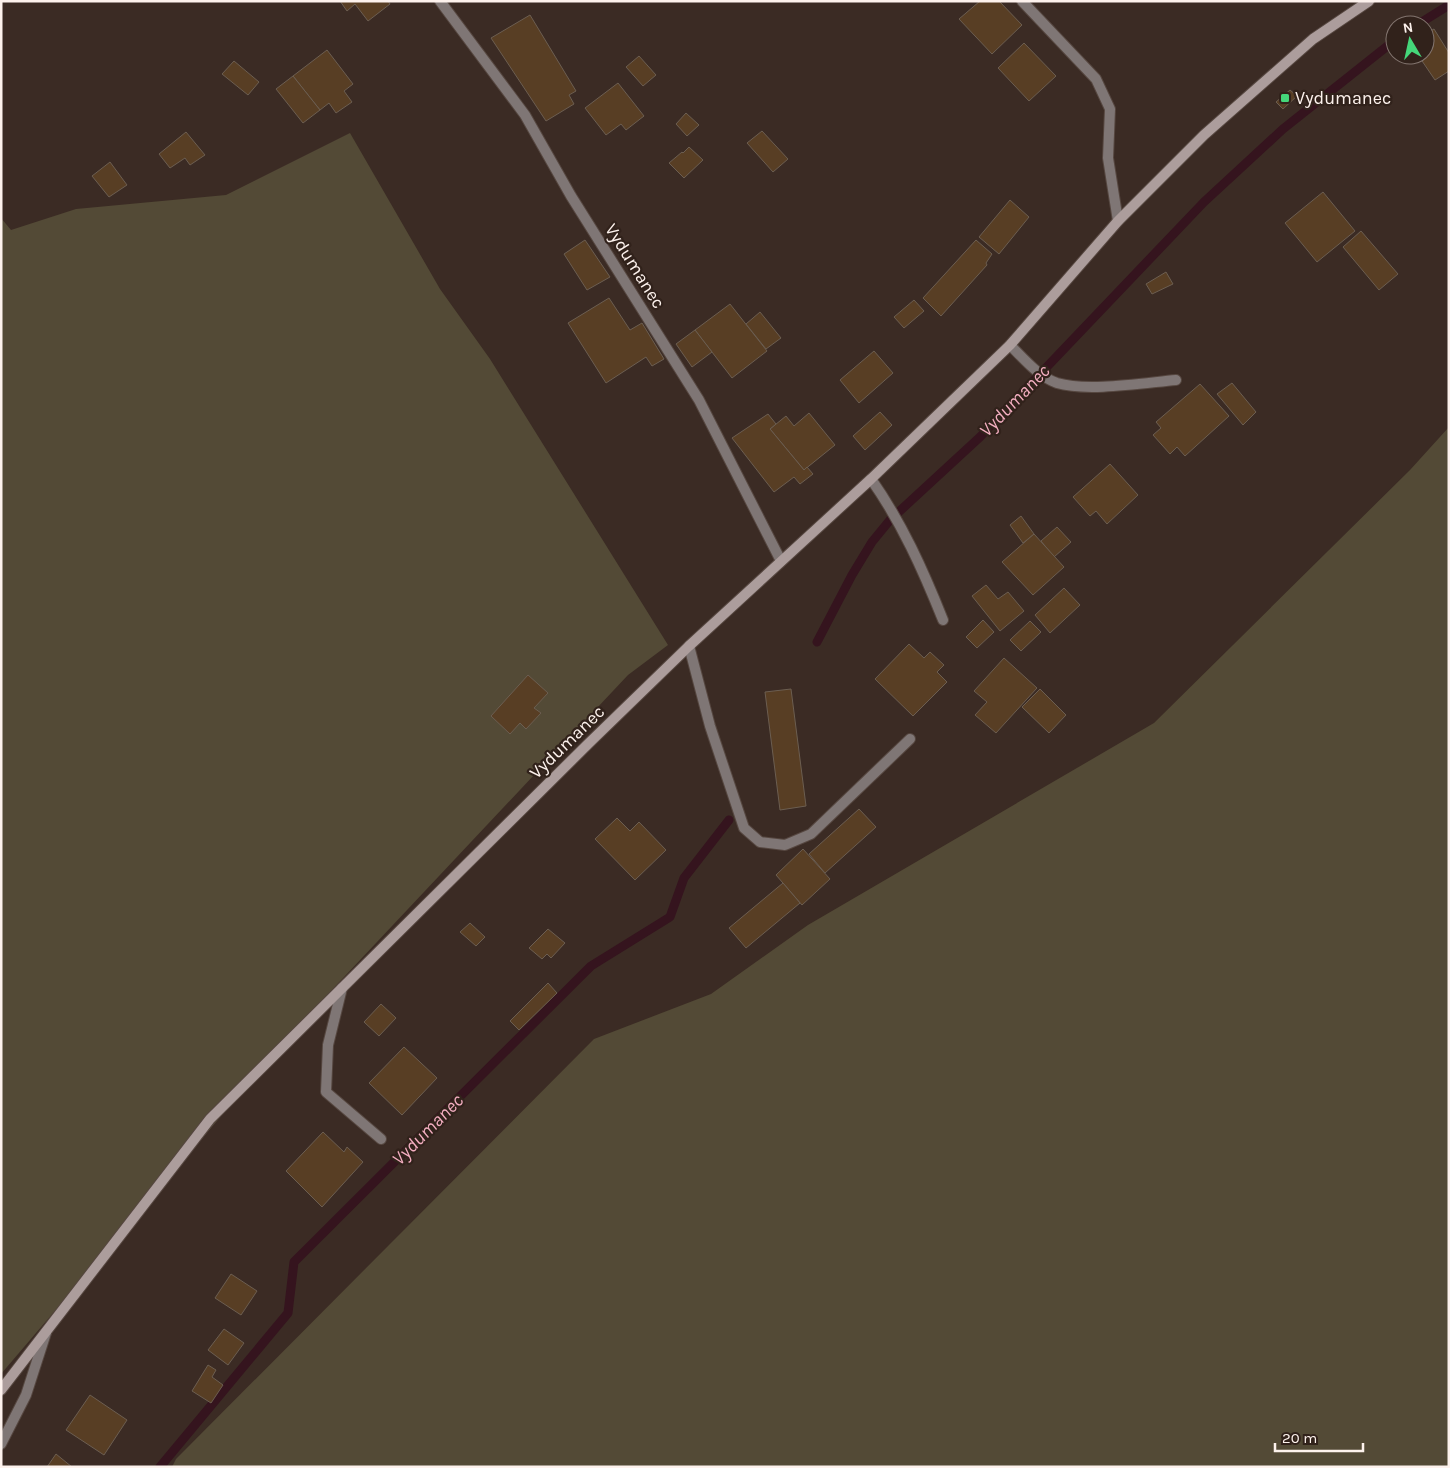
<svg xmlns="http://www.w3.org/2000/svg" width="1450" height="1468" font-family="Karla,sans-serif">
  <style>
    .green { fill: #534a36 }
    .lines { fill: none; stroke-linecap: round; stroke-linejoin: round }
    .stream { stroke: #35141e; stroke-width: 9 }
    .building { fill: #583e24; stroke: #6c5e51 }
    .lane-casing { stroke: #564740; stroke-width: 12 }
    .street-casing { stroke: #564740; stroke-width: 12 }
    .secondary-casing { stroke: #564740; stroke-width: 12 }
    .lane { stroke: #7f7675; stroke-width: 10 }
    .street { stroke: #7f7675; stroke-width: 10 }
    .secondary { stroke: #ac9d9c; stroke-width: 10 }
    .poi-dot { fill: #45d77a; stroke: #31221b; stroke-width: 2 }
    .labels { text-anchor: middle; stroke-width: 4.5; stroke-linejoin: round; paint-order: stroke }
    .poi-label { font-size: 18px; fill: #fdf2ed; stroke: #31221b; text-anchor: start }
    .street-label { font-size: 18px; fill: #fdf2ed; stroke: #31221b }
    .water-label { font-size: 19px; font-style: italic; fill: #f3aec0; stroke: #31221b }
  </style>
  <rect width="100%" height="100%" fill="#3b2b24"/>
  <g class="green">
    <polygon points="350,133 440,289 490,359 668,645 628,675 298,1026 1,1374 1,218 11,230 76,209 226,195"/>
    <polygon points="1449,427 1449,1467 172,1467 176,1459 594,1039 711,994 808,925 1154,723 1410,470"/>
  </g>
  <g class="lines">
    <g class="stream">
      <polyline points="1417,25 1449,5"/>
      <polyline points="817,642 852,575 872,542 890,520 980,437 1204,202 1283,129 1395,40"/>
      <polyline points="160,1467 288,1313 294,1262 591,966 670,917 684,878 729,820"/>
    </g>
  </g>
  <g class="building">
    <polygon points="340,1 388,1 390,4 368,21 355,4 347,11"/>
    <polygon points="980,1 999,1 1022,25 992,54 959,19"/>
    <polygon points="530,15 576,91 569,95 574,104 546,121 491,38"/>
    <polygon points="1434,29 1449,53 1449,71 1435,80 1418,55 1425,55 1425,34"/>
    <polygon points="1024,43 1056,76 1029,101 998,68"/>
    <polygon points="327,50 353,84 344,91 352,102 336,113 329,103 320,110 293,76"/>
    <polygon points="639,56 656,75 643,86 626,67"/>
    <polygon points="234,61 259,82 248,95 222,74"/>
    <polygon points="293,76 320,110 303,123 276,89"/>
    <polygon points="618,83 644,116 626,130 621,124 606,135 585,108"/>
    <polygon points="1290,90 1297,96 1283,109 1276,102"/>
    <polygon points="686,113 699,125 687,136 676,124"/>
    <polygon points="762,131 788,159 773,172 747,143"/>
    <polygon points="186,132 205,155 190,165 185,158 170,168 159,154"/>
    <polygon points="689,147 703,160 684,178 669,163 682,152 683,153"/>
    <polygon points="110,162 127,185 109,197 92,176"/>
    <polygon points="1323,192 1355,231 1317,262 1285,223"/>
    <polygon points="1010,200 1029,217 999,254 979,237"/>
    <polygon points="1361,231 1398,274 1379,290 1343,247"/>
    <polygon points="585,240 610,277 587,290 564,254"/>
    <polygon points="976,240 992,254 986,263 987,265 941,316 923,298"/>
    <polygon points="1166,272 1173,284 1152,294 1146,284"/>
    <polygon points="609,298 630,330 642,323 664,359 652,366 646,357 606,383 568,323"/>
    <polygon points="914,300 924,311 904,328 894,317"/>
    <polygon points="730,304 767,351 732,378 695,330"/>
    <polygon points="760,312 781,338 766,349 746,324"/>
    <polygon points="695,330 712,352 692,367 676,344"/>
    <polygon points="874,351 893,373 859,403 840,380"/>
    <polygon points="1232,383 1256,412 1243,425 1217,394"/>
    <polygon points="1200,384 1229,416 1185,456 1177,447 1170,454 1153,435 1161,428 1156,422"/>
    <polygon points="880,412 892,425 865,450 853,436"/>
    <polygon points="809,413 835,445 804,470 770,429 786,416 794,426"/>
    <polygon points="768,414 776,424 770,429 804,470 807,467 813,474 800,484 794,477 774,492 732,438"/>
    <polygon points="1110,464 1138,495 1107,524 1096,511 1090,516 1073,497"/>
    <polygon points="1021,516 1034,534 1023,543 1010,525"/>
    <polygon points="1057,527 1071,542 1054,557 1041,541"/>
    <polygon points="1034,534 1064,567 1033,595 1002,562"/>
    <polygon points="986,585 998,599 1008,592 1024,611 1000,631 972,596"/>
    <polygon points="1064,588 1080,605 1050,633 1035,615"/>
    <polygon points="983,620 994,632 977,648 966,637"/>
    <polygon points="1030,621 1041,632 1021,651 1010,640"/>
    <polygon points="909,644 924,658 930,652 944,665 937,672 947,682 913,716 875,679"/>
    <polygon points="1004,658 1037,688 996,733 975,715 987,702 974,691"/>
    <polygon points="528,675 548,693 534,708 541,713 526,729 520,723 510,734 491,716"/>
    <polygon points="791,689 806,806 780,810 765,692"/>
    <polygon points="1040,689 1066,715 1049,733 1022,707"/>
    <polygon points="859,809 876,827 825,873 809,854"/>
    <polygon points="617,818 630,831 639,822 666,850 635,880 595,839"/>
    <polygon points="803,849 830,879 802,905 776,875"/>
    <polygon points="783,883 800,903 746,948 729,928"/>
    <polygon points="470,923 485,937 476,946 460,932"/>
    <polygon points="548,929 565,943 551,958 547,954 542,959 529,948"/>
    <polygon points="548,983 557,993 519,1030 510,1021"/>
    <polygon points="381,1004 396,1018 379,1036 364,1022"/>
    <polygon points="404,1047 437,1078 402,1115 369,1083"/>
    <polygon points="323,1132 344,1152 347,1147 363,1162 322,1207 286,1171"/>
    <polygon points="231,1274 257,1291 241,1315 215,1298"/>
    <polygon points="224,1329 244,1343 228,1365 208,1350"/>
    <polygon points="208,1365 216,1370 212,1377 223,1385 211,1403 192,1391"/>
    <polygon points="90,1395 127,1420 104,1455 66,1430"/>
    <polygon points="56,1454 72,1467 47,1467"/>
  </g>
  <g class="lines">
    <g class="lane-casing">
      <g id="lane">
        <polyline points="1022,1 1096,79 1110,109 1108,158 1118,221"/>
        <path d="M1010 345C1023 358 1039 377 1057 383 1087 392 1143 383 1176 380"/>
        <path d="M871 479C902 523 923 570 943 620"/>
        <polyline points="689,646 710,726 744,828 760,842 785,845 811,834 910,739"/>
        <polyline points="342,988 328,1045 326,1092 381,1139"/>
        <polyline points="1,1444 26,1395 46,1333"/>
      </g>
    </g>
    <g class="street-casing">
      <polyline id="street" points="440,1 525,115 571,196 699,400 781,561"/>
    </g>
    <g class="secondary-casing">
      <polyline id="secondary" points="1,1390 210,1119 588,744 689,646 871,479 1010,345 1118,221 1204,135 1313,39 1369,1"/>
    </g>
    <use href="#lane" class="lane"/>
    <use href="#street" class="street"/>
    <use href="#secondary" class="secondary"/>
  </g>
  <rect class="poi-dot" x="1280" y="93" width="10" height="10" rx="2.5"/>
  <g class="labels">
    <g class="poi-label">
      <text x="1295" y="104">Vydumanec</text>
    </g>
    <g class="street-label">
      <text transform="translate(635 266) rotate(58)" y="6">Vydumanec</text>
      <text transform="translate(567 742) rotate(-44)" y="6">Vydumanec</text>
    </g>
    <g class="water-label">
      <text transform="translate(1014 400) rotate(-46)" y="7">Vydumanec</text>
      <text transform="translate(427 1129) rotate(-45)" y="7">Vydumanec</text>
    </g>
  </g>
  <rect width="1450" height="1468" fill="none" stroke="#fdf2ed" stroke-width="5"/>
  <g transform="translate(1410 40) rotate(351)"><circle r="24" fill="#31221b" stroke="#83756f"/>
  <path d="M0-4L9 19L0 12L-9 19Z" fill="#45d77a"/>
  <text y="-8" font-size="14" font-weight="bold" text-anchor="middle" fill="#fdf2ed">N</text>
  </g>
  <path d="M1275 1443v8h88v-8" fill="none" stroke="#fdf2ed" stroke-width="2.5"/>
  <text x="1282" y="1443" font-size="15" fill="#fdf2ed" stroke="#31221b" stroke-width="4" paint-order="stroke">20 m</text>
</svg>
